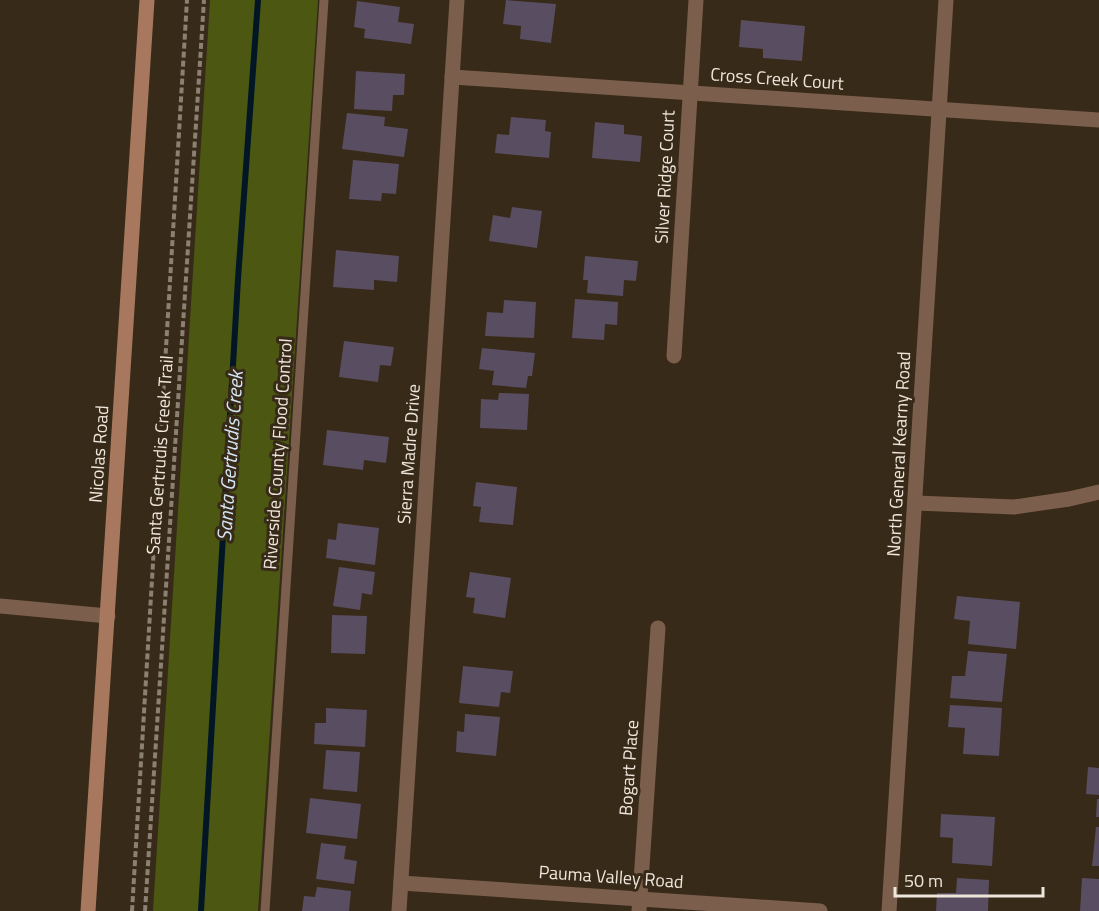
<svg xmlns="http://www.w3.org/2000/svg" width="1099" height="911" font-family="'Titillium Web',sans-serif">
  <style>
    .green { fill: #4c5812 }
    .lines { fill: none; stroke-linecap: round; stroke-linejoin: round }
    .stream { stroke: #021626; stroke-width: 6 }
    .building { fill: #594d61 }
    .path { stroke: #8b8172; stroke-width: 4; stroke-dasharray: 6 3; stroke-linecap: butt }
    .lane { stroke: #7c5e4d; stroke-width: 9 }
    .street { stroke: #7c5e4d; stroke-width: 15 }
    .secondary { stroke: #a7785d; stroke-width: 15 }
    .labels { text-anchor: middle; stroke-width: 6; stroke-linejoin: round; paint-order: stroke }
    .street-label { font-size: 18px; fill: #eee6db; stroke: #372a18 }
    .water-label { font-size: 20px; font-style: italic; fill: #d5e6f5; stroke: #372a18 }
  </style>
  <rect width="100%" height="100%" fill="#372a18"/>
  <polygon class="green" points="210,0 318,0 258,911 153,911"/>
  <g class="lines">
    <polyline class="stream" points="201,911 238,279 258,0"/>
  </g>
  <g class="building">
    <polygon points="506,0 556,4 551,43 520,39 521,26 503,24"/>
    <polygon points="357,1 400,7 398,22 414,24 411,44 364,38 365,29 354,27"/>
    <polygon points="741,20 805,26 802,61 763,58 763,49 739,47"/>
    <polygon points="356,71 405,74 404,95 393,95 392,111 354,109"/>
    <polygon points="347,113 385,117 384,126 408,129 404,157 342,149"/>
    <polygon points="511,117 546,120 545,131 551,132 549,158 495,153 497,134 509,135"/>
    <polygon points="595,122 624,125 624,134 642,136 640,162 592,158"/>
    <polygon points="353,160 399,164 396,194 382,193 381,201 349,199"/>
    <polygon points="512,207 542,211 537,248 489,241 493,215 510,218"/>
    <polygon points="336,250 399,256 397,282 374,280 374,290 333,287"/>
    <polygon points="585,256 638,261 636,281 624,280 623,296 587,293 588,280 583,280"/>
    <polygon points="575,299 618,302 617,325 605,324 604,340 572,338"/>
    <polygon points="504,300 536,302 534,338 485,336 487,312 503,313"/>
    <polygon points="344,341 394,347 391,366 380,365 378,382 339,377"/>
    <polygon points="482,348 535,353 532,376 528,376 526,388 492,385 494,371 479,369"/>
    <polygon points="499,393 529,394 527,430 480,428 481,399 498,400"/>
    <polygon points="327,430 389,437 386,463 364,460 363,470 323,465"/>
    <polygon points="476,482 517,487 513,525 479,522 481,507 473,506"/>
    <polygon points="338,523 379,528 375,565 326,558 328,539 336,540"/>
    <polygon points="339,567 375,572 372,595 362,593 360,610 333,606"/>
    <polygon points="470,572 511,578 505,618 473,613 475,598 466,597"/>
    <polygon points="957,596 1020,602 1016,649 968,644 970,621 954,619"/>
    <polygon points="332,615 367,616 365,654 331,653"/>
    <polygon points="968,651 1007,654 1002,702 950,698 952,676 965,676"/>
    <polygon points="463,666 513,671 510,693 501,692 499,707 459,703"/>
    <polygon points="950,705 1002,708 999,756 963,754 965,728 948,727"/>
    <polygon points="326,708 367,710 365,747 314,744 315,723 326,723"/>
    <polygon points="465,714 500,717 496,756 456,752 457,731 464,732"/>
    <polygon points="326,750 360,752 357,792 323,789"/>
    <polygon points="1088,767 1099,768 1099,795 1086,794"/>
    <polygon points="310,798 361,804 357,839 306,833"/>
    <polygon points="1097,799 1099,799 1099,817 1096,817"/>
    <polygon points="941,814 995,817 992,866 952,863 953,838 940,837"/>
    <polygon points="1096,827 1099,827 1099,866 1092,866"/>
    <polygon points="321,843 346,846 344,859 357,861 354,884 316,879"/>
    <polygon points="957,878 989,880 988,911 936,911 937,893 956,893"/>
    <polygon points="1082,878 1099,879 1099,911 1080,911"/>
    <polygon points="317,887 351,891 349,911 302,911 304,896 315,897"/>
  </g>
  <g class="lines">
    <g class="path">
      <polyline points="132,911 187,0"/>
      <polyline points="145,911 204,0"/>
    </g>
    <polyline class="lane" points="265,911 324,0"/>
    <g class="street">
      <polyline points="452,77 1099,120"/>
      <polyline points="674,356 696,0"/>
      <polyline points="916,503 1014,507 1069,499 1099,492"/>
      <polyline points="0,606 108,616"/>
      <polyline points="401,883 820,911"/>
      <polyline points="399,911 457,0"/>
      <polyline points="639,911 658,628"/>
      <polyline points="889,911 946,0"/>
    </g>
    <polyline class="secondary" points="88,911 147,0"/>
  </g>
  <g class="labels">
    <g class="street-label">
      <text transform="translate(777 79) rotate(4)" y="6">Cross Creek Court</text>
      <text transform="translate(665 177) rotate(-87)" y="6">Silver Ridge Court</text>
      <text transform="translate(99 454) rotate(-86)" y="6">Nicolas Road</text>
      <text transform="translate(278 454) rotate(-86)" y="6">Riverside County Flood Control</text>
      <text transform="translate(409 454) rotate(-86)" y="6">Sierra Madre Drive</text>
      <text transform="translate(899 454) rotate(-87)" y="6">North General Kearny Road</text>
      <text transform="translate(160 455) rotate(-86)" y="6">Santa Gertrudis Creek Trail</text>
      <text transform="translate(629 768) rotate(-86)" y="6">Bogart Place</text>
      <text transform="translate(611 877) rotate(4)" y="6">Pauma Valley Road</text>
    </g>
    <g class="water-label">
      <text transform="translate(230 456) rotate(-86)" y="7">Santa Gertrudis Creek</text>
    </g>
  </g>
  <path d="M895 887v9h148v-9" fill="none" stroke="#eee6db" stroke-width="3"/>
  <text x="904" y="887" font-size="18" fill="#eee6db" stroke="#372a18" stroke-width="4.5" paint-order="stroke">50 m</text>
</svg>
